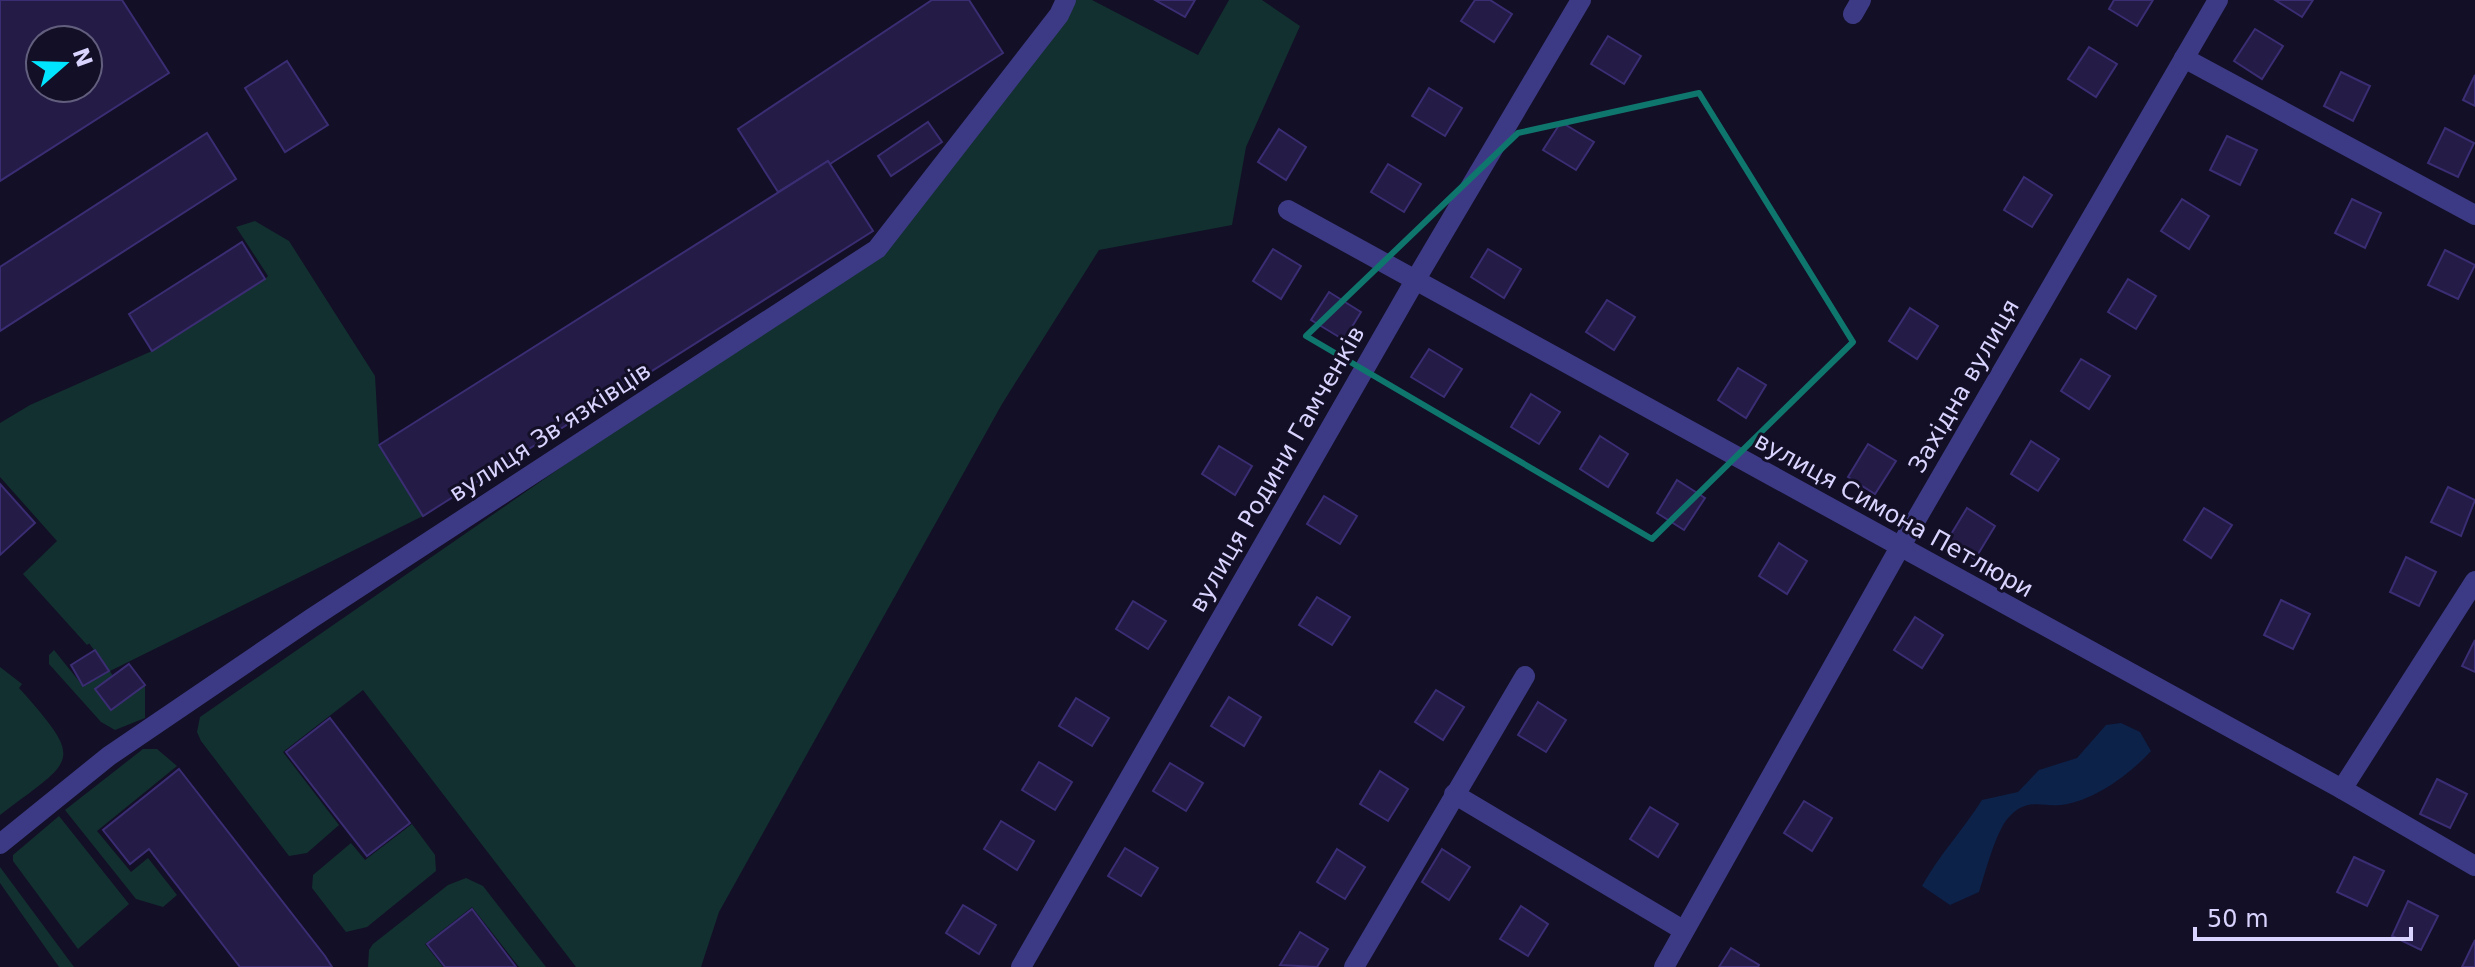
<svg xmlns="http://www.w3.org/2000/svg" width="2475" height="967" font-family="'DejaVu Sans',sans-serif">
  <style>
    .green { fill: #12302f }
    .water { fill: #0c2248 }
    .building { fill: #241b47; stroke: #3b2d73; stroke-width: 2; fill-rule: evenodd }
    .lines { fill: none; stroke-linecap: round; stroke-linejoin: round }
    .minor { stroke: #3d3a85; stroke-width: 20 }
    .marked { fill: none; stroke: #0f766e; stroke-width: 6; stroke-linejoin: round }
    .labels { text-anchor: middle; stroke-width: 6; stroke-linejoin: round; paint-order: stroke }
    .street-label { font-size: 24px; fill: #d9d4ff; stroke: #130f26 }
  </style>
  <rect width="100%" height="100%" fill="#130f26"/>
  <g class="green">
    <polygon points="1066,0 1092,0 1198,55 1229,0 1262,0 1300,26 1246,147 1232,225 1099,250 1002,404 719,912 701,967 576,967 363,690 283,752 339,825 307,853 289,856 201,741 197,732 200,717 877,249"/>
    <polygon points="255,221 289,241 375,376 379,445 423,516 110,671 113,676 95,689 111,710 145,685 145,718 115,730 101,722 49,664 49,655 54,650 83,686 109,671 38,572 90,643 87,645 23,574 57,541 0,477 0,423 30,405 152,351 265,279 268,276 236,227"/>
    <path d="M0 667 22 684 19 688C86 763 75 758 0 815Z"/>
    <polygon points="143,749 157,749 177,766 97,831 131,872 148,858 177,895 163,907 136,899 65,810"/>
    <polygon points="59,816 129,904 78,949 13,861 13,855"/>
    <polygon points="412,824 435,855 436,871 367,927 346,932 312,888 313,875 351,843 365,860"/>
    <polygon points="0,867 74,967 59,967 0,883"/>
    <polygon points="466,878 483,886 546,967 519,967 472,907 425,944 443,967 368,967 369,950 373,944 448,885"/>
  </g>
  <path class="water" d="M2121 723 2140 732 2151 751C2130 774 2094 801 2061 805 2043 807 2027 797 2009 817 1996 830 1985 874 1979 892L1950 905 1922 886C1939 855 1963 830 1982 800L2018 792 2039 770 2077 758 2106 725Z"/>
  <g class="building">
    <path d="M0 0H122L169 73 0 181ZM40 40H88V88H40Z"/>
    <polygon points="932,0 969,0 1003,53 830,164 828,161 778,192 738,129"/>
    <polygon points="1155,0 1195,0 1185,17"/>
    <polygon points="1475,0 1490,0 1512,14 1494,42 1461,21"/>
    <polygon points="2114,0 2153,0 2137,26 2109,9"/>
    <polygon points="2275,0 2313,0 2302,17"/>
    <polygon points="2255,29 2283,46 2262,79 2234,61"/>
    <polygon points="1608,36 1641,56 1624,84 1591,64"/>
    <polygon points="2089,47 2117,64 2096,97 2068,79"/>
    <polygon points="287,61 328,125 285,152 245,88"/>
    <polygon points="2341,72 2370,86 2353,121 2324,106"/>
    <polygon points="2475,75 2475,106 2463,100"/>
    <polygon points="1429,88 1462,108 1445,136 1412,116"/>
    <polygon points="928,122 942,142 891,176 878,156"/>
    <polygon points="1561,122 1594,142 1576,170 1543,150"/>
    <polygon points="2445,128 2474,143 2458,177 2428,163"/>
    <polygon points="1279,129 1306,147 1286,180 1258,162"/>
    <polygon points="207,133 236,179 0,331 0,267"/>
    <polygon points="2227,136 2257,150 2240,185 2210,170"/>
    <polygon points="828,161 873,231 423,516 379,445"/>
    <polygon points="1388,164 1421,184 1404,212 1371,192"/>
    <polygon points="2024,177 2052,195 2032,227 2004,210"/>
    <polygon points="2182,199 2209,216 2189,249 2161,231"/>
    <polygon points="2352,199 2381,213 2365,248 2335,233"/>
    <polygon points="242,242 265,279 152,351 129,314"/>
    <polygon points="1273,249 1301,266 1281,299 1253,281"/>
    <polygon points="1488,249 1521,269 1504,298 1471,277"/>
    <polygon points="2445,250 2475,265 2458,299 2428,285"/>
    <polygon points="2128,279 2156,296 2136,329 2108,312"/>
    <polygon points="1329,292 1361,312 1344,340 1311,320"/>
    <polygon points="1607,300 1635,317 1614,350 1586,332"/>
    <polygon points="1910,308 1938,326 1917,359 1889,341"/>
    <polygon points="1429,349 1462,369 1444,397 1411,377"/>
    <polygon points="2081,359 2110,376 2089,409 2061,391"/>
    <polygon points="1738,368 1766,385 1746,418 1718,400"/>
    <polygon points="1531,394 1560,412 1539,444 1511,427"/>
    <polygon points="1600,436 1628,454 1608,487 1580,469"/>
    <polygon points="2031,441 2059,459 2038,491 2011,474"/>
    <polygon points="1868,444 1896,461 1875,494 1848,477"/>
    <polygon points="1219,446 1252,466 1235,495 1202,474"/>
    <polygon points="1677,480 1705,498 1684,530 1657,513"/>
    <polygon points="0,484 35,523 0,555"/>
    <polygon points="2448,487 2475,500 2461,536 2431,522"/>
    <polygon points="1324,496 1357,516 1340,544 1307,524"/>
    <polygon points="1967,508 1995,526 1975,559 1947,541"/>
    <polygon points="2204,508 2232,525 2211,558 2184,540"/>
    <polygon points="1779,543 1807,561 1787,594 1759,576"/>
    <polygon points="2406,557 2436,572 2419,606 2390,592"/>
    <polygon points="1317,597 1350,617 1332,645 1299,625"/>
    <polygon points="2281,600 2310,614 2293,649 2264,635"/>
    <polygon points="1133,601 1166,621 1148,649 1116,629"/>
    <polygon points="1915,617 1943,635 1922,668 1894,650"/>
    <polygon points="2475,640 2475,672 2462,666"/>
    <polygon points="95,650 109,671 83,686 71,665"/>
    <polygon points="129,664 145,685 111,710 95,689"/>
    <polygon points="1436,690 1464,707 1443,740 1415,722"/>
    <polygon points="1229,697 1261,717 1244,746 1211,726"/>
    <polygon points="1076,698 1109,718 1092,746 1059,726"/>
    <polygon points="1538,702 1566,720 1546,752 1518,735"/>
    <polygon points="330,718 410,823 367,856 286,752"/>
    <polygon points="1039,762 1072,782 1055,810 1022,790"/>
    <polygon points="1170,763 1203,783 1186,811 1153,791"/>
    <polygon points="179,769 325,956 332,967 240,967 149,849 130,864 103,830"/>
    <polygon points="1380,771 1408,789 1388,821 1360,804"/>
    <polygon points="2437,779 2467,794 2450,828 2420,814"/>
    <polygon points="1804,801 1832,818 1812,851 1784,833"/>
    <polygon points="1650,807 1678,824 1658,857 1630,839"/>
    <polygon points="1001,821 1034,841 1017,870 984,849"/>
    <polygon points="1125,848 1158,868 1141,896 1108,876"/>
    <polygon points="1337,849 1365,867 1345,899 1317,882"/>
    <polygon points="1442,849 1470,867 1449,900 1422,882"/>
    <polygon points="2354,857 2384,871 2367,906 2337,892"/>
    <polygon points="2408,901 2438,916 2421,950 2392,936"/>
    <polygon points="963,905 996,925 979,954 946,933"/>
    <polygon points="1521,906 1548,924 1528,956 1500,939"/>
    <polygon points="472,909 516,967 445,967 427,944"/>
    <polygon points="1300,932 1328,949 1317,967 1280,965"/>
    <polygon points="2475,940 2475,967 2462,967"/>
    <polygon points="1731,948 1759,965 1758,967 1719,967"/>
  </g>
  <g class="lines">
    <g class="minor">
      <polyline points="1853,14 1861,0"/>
      <polyline points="2184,58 2475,215"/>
      <polyline points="1288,210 2342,789 2475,866"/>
      <polyline points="2342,789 2475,581"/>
      <polyline points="1454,794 1683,930"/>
      <polyline points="0,844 109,756 312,618 877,249 1059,15 1066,0"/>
      <polyline points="1021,967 1416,279 1581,0"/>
      <polyline points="1354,967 1525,676"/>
      <polyline points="1664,967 1899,549 2218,0"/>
    </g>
  </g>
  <path class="marked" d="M1699 93 1853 342 1652 539 1306 336 1518 133Z"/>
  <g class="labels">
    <g class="street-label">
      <text transform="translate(1964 386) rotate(-60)" y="8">Західна вулиця</text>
      <text transform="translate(550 432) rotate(-33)" y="8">вулиця Звʼязківців</text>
      <text transform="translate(1277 469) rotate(-60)" y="8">вулиця Родини Гамченків</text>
      <text transform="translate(1894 515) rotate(29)" y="8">вулиця Симона Петлюри</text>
    </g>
  </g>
  <g transform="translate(64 64) rotate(70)"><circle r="38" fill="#130f26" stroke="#625e7d" stroke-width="2"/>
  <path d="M0-6L14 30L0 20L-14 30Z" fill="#00e5ff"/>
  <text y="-12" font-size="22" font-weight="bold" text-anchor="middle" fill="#d9d4ff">N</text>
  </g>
  <path d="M2195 927v12h216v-12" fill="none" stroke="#d9d4ff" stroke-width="4"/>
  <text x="2207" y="927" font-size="24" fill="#d9d4ff" stroke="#130f26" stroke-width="6" paint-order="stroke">50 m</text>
</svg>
